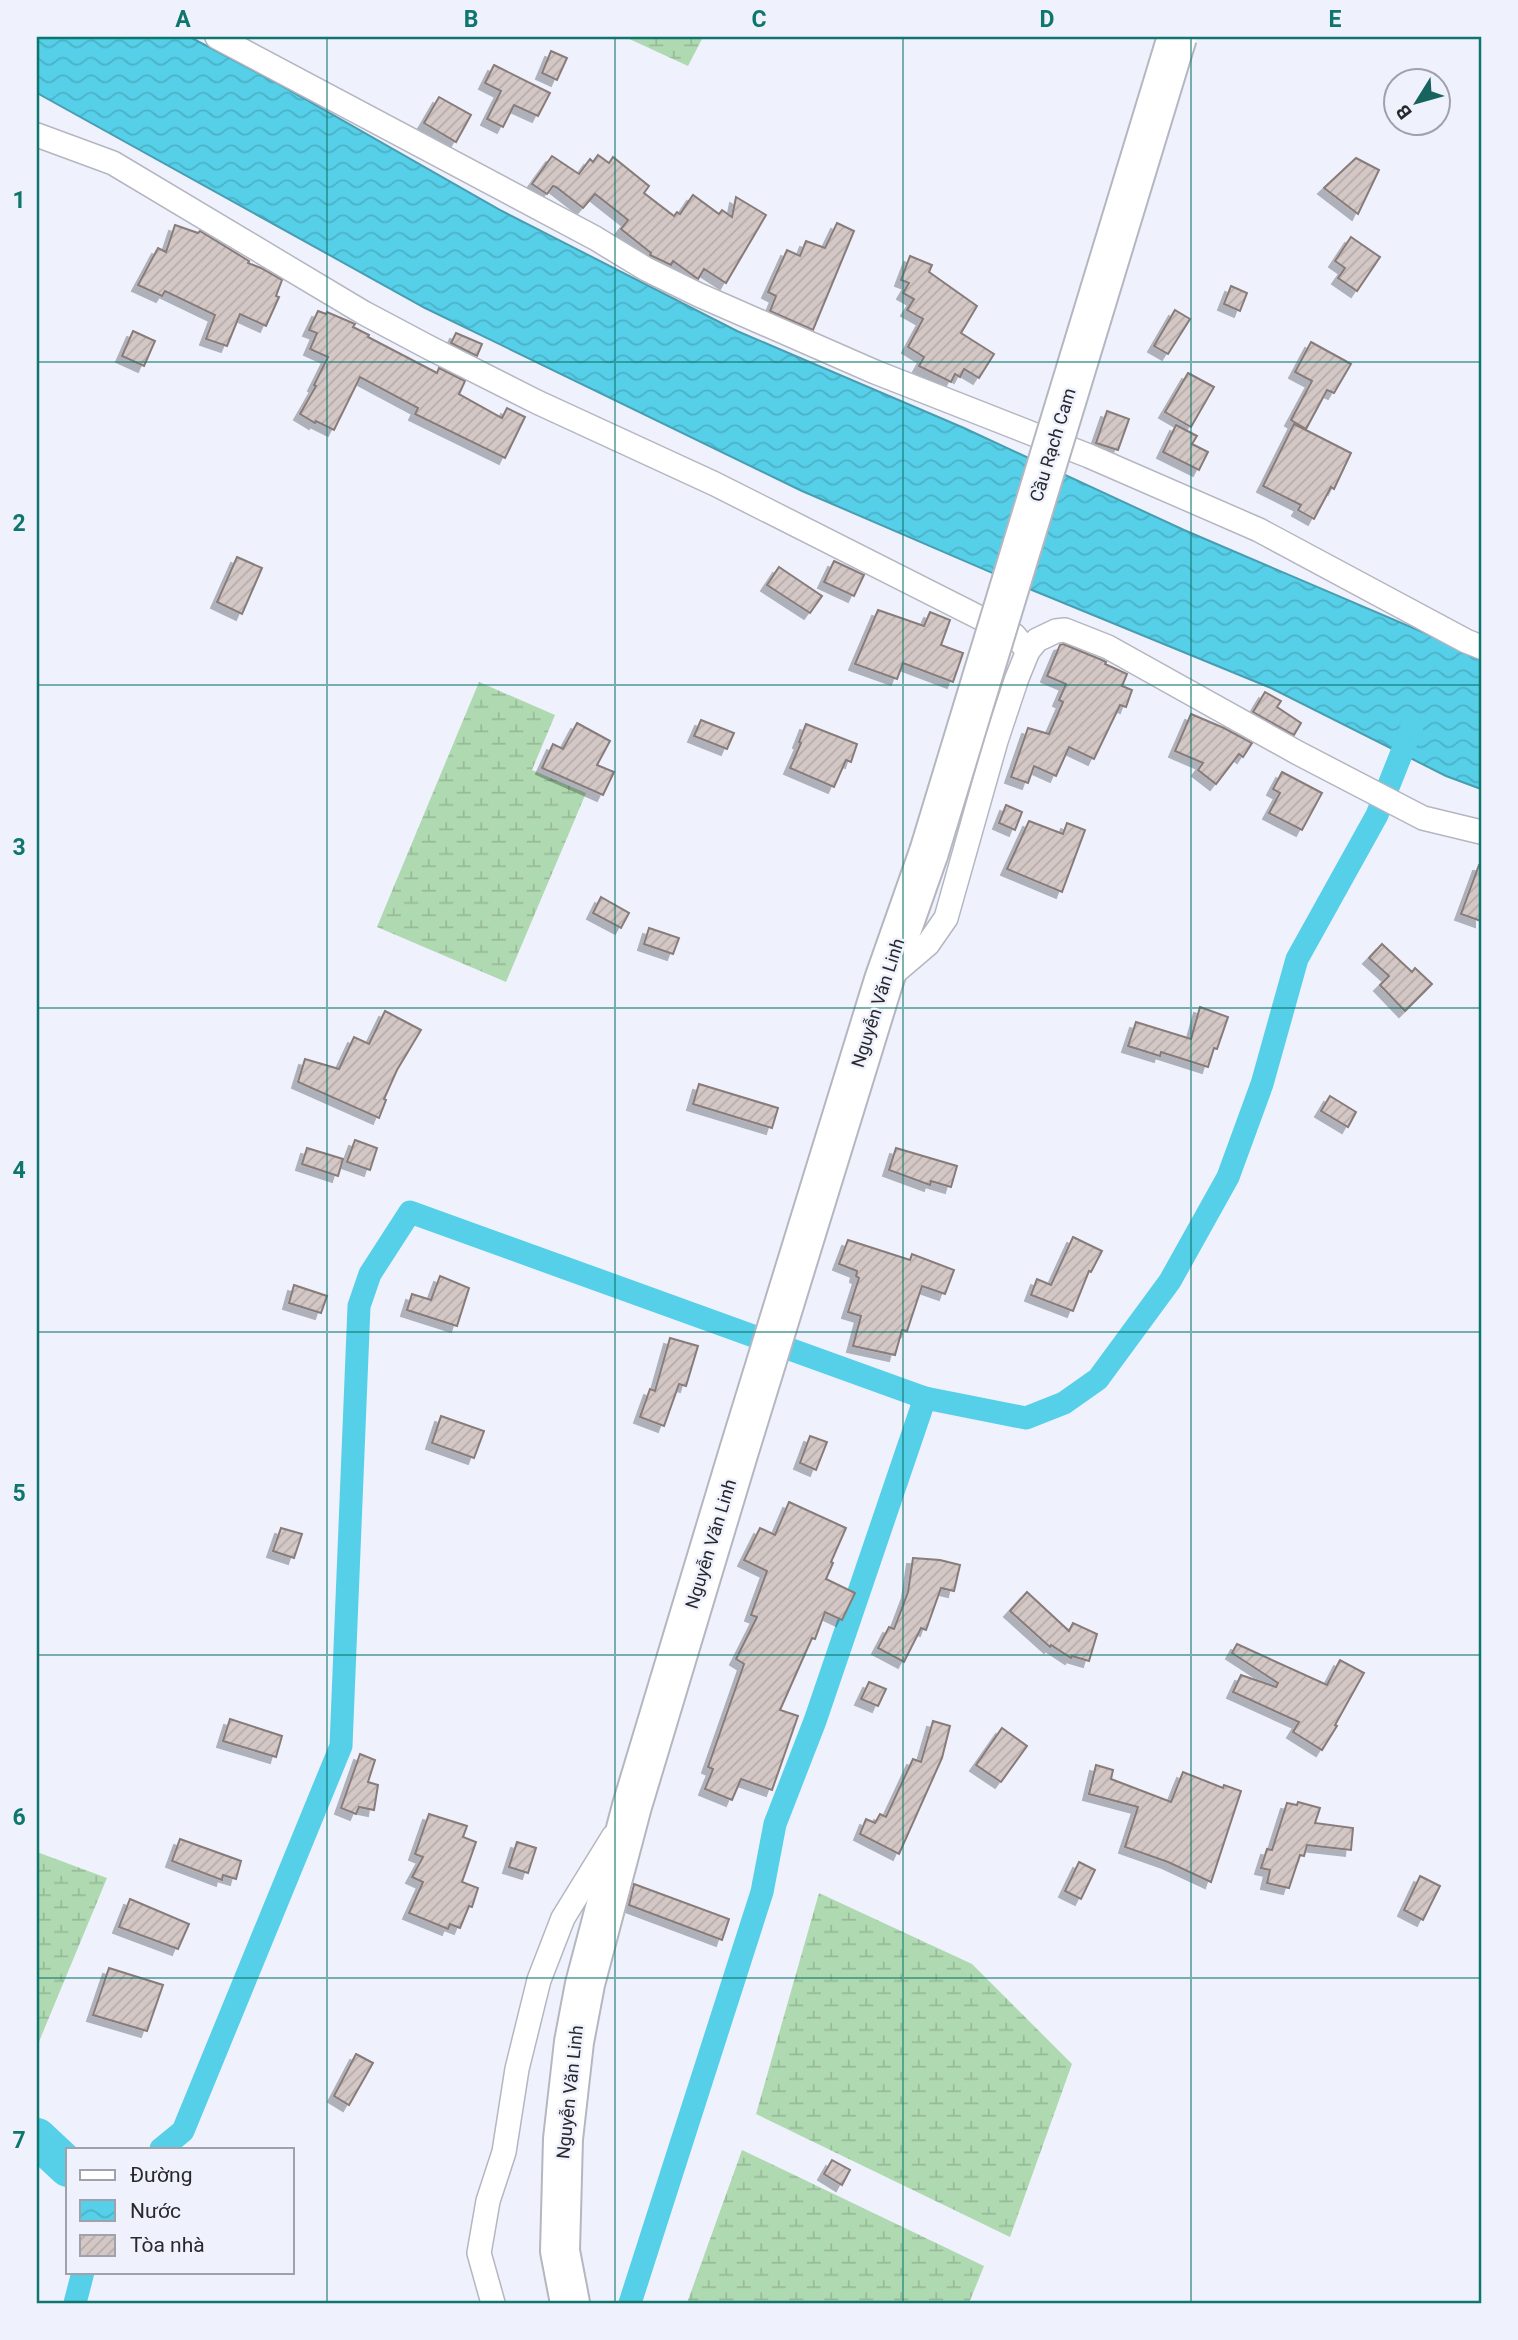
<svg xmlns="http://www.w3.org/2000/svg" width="1518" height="2340" font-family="Roboto,sans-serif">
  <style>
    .wetland { fill: url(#wetland-marsh) }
    .water { fill: url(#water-waves); stroke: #489db1; stroke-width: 2 }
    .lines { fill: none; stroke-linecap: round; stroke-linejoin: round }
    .canal { stroke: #56cfe9; stroke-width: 23 }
    .river { stroke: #56cfe9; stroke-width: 40 }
    .building { fill: url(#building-hatch); stroke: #877c7a; stroke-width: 2; filter: url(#shadow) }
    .street-casing { stroke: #b4b6c0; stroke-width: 26 }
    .highway-casing { stroke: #b4b6c0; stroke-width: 42 }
    .street { stroke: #fff; stroke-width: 23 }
    .highway { stroke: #fff; stroke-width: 38 }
    .highway-bridge-casing { stroke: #b4b6c0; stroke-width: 42; stroke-linecap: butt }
    .highway-bridge { stroke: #fff; stroke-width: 38 }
    .grid { fill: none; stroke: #0f766e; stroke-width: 2; stroke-opacity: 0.55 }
    .labels { text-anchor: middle; stroke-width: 5; stroke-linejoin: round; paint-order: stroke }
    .street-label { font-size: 18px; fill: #28292d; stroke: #eff2fd }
    .neatline { fill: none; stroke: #0f766e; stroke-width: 2.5 }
    .grid-label { font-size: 23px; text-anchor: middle; font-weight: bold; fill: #0f766e }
  </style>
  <defs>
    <pattern id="wetland-marsh" width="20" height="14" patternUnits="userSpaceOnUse" patternTransform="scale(1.75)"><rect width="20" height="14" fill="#afd9b0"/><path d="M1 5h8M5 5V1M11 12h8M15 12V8" fill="none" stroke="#97ba98"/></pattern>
    <pattern id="water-waves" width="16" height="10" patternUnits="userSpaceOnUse" patternTransform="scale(1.75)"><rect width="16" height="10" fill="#56cfe9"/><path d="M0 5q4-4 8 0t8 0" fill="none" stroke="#4bb2c8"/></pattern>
    <pattern id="building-hatch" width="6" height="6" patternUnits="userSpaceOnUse" patternTransform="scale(1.75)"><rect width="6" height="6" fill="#d4c8c6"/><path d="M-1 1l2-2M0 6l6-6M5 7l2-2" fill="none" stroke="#b6acaa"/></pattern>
    <filter id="shadow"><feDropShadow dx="-6" dy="6" stdDeviation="0" flood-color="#0004"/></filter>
  </defs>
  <rect width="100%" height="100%" fill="#eff2fd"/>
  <g class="wetland">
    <polygon points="625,37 703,37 688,66"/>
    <polygon points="479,682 555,715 532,770 586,793 506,982 377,927"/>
    <polygon points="37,1852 107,1878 38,2044 37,2043"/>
    <polygon points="819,1893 972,1964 1072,2064 1010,2237 756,2114"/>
    <polygon points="742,2150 984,2266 969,2303 687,2303"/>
  </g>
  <polygon class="water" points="37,37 190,37 275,82 502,211 737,331 964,428 1184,530 1481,657 1481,789 1446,776 1271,688 1032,590 802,491 425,308 37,93"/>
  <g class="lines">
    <g class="canal">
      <polyline points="161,2149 183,2131 341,1746 359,1306 370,1274 410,1212 925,1398 1026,1418 1064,1403 1098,1379 1170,1281 1228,1177 1262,1084 1297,959 1377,815 1412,727"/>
      <polyline points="75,2303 83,2272"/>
      <polyline points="630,2303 762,1892 775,1824 815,1721 925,1398"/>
    </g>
    <polyline class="river" points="37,2138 68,2167"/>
  </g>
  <g class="building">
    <polygon points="551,51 567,58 557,80 542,73"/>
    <polygon points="494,65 550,93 538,116 514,105 503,127 487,119 501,91 485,83"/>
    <polygon points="439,97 471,115 456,142 424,123"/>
    <polygon points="598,155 609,163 613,157 649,186 644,193 674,216 677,212 680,214 693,195 719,214 722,210 732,217 736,197 766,215 726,283 704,269 698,279 673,261 671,265 650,255 651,253 621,229 628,220 595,194 583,208 556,187 553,186 547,194 532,184 552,156 579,174 590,159 593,162"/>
    <polygon points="1356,158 1379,170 1358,214 1324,188"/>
    <polygon points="837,223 854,231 813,330 770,311 776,296 768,292 787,250 800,256 806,241 825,248"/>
    <polygon points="175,225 198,233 200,231 249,261 248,263 261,268 282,280 276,296 279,297 266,326 240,314 227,346 206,339 215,315 165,291 162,296 138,285 158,248 166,252"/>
    <polygon points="1351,237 1380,257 1357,291 1338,278 1345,268 1335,261"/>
    <polygon points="910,256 932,265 929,272 977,306 961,333 994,354 979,378 964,369 960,377 955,374 951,382 919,366 924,357 908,347 923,319 907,310 914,299 903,293 909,283 901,280"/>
    <polygon points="1231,286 1247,293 1240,311 1224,304"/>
    <polygon points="1175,310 1190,319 1168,354 1154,346"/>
    <polygon points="318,311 326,314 327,312 355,324 353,327 369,335 368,337 437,373 439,368 465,381 459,394 502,418 507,408 525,417 505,458 415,414 418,408 360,377 334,430 316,421 315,423 300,414 316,386 314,385 328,357 310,349 317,333 309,330"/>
    <polygon points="133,331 155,341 144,366 122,356"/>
    <polygon points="456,333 482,344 477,356 451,343"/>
    <polygon points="1311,342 1351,364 1334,393 1327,390 1306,429 1291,420 1312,381 1295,372"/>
    <polygon points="1188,373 1214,387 1191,427 1165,412"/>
    <polygon points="1107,411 1129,419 1118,450 1096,443"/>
    <polygon points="1294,424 1351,453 1334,489 1331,487 1314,519 1298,510 1301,505 1263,486"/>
    <polygon points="1176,425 1197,436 1192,444 1208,452 1199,470 1163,452"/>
    <polygon points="237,557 262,568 242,614 217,602"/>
    <polygon points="834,561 864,575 854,596 824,582"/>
    <polygon points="779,567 822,596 810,613 767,585"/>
    <polygon points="878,610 924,626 930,612 950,620 941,645 963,653 953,682 903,663 897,679 855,664"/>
    <polygon points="1063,644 1102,660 1106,662 1105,664 1127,674 1122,686 1132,690 1126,707 1120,705 1094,759 1069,747 1056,776 1034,766 1028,783 1011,777 1028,728 1049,734 1063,702 1059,700 1066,684 1047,676 1060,645"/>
    <polygon points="1265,692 1281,701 1277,707 1301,723 1294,735 1253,712"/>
    <polygon points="1191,714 1224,728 1252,743 1243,757 1239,754 1216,784 1198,770 1203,763 1175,751"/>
    <polygon points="701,720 734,733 727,749 694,736"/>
    <polygon points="577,723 610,741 597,765 614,772 603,795 542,768 553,744 563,749"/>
    <polygon points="806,724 857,744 851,762 846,760 834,787 790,768 801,743 799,742"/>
    <polygon points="1282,772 1322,793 1302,830 1269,813 1280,793 1273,789"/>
    <polygon points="1006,805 1022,812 1015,830 999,823"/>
    <polygon points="1029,821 1063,834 1067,823 1085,830 1062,892 1007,869"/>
    <polygon points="1479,865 1481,865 1481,921 1461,914"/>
    <polygon points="601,897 629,913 621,928 593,913"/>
    <polygon points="649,928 679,938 673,954 644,944"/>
    <polygon points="1382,944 1412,972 1415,968 1432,984 1405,1011 1380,985 1389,976 1369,958"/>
    <polygon points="1200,1007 1228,1017 1217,1049 1214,1048 1208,1067 1161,1052 1160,1056 1128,1046 1136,1022 1191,1039"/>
    <polygon points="385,1011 421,1030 397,1070 384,1099 386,1100 379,1118 298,1082 305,1059 339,1069 354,1037 369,1044"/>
    <polygon points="699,1084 778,1108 772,1128 693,1104"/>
    <polygon points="1330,1096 1356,1112 1348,1127 1321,1111"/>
    <polygon points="355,1140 377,1148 370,1170 347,1162"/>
    <polygon points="307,1148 343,1159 338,1176 302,1164"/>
    <polygon points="896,1148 957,1166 951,1187 931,1181 930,1185 889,1170"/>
    <polygon points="1073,1237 1102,1251 1091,1272 1089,1271 1073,1311 1031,1295 1037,1279 1051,1285"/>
    <polygon points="848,1240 910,1260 912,1254 954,1270 945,1294 922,1286 907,1331 902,1330 895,1355 853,1346 861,1316 848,1312 859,1278 856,1276 857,1271 839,1264"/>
    <polygon points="440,1276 469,1288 457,1326 407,1310 412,1294 431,1300"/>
    <polygon points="294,1285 327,1296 321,1313 289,1303"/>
    <polygon points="670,1338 698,1346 686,1386 679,1384 664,1426 640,1417 650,1389 655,1391"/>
    <polygon points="441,1416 484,1431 474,1458 432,1443"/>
    <polygon points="810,1436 827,1442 816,1470 800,1463"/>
    <polygon points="789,1502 846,1528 831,1562 833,1563 826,1579 855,1593 842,1620 825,1612 815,1639 812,1638 780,1710 798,1716 772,1790 741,1779 732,1800 705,1789 713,1769 708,1767 744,1664 736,1659 757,1617 751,1615 767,1571 744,1560 760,1528 775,1535"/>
    <polygon points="281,1528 302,1534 294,1558 273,1551"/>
    <polygon points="913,1558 940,1560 960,1565 954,1591 941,1588 926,1630 921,1628 904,1662 878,1648 889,1627 894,1629 908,1592"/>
    <polygon points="1027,1592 1069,1631 1073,1623 1097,1634 1089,1661 1072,1656 1071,1658 1051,1645 1050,1647 1010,1611"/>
    <polygon points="1237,1644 1327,1685 1340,1660 1364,1673 1335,1725 1337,1726 1322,1750 1293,1732 1299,1722 1233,1692 1241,1675 1276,1687 1278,1683 1232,1653"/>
    <polygon points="869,1682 886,1689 878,1706 861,1699"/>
    <polygon points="230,1719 282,1736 276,1757 223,1741"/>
    <polygon points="933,1721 950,1726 942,1758 899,1854 860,1834 866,1819 875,1823 880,1814 886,1817 913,1759 921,1762"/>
    <polygon points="1002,1728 1027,1746 1001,1782 976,1765"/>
    <polygon points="360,1754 375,1760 368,1782 378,1785 374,1810 359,1807 356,1814 341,1808"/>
    <polygon points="1096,1765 1113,1770 1111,1779 1171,1802 1183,1772 1223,1788 1224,1785 1241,1791 1211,1882 1168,1862 1125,1847 1138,1807 1089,1794"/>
    <polygon points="1298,1802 1320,1808 1315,1823 1353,1828 1351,1850 1307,1845 1304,1856 1300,1855 1289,1888 1267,1883 1270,1870 1261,1868 1267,1849 1272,1850 1287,1803 1297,1805"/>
    <polygon points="429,1814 467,1826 463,1837 476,1842 462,1882 478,1888 472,1907 469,1906 460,1928 450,1924 448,1929 409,1913 423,1882 412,1877 423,1857 415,1854"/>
    <polygon points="180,1839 241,1861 236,1879 223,1875 222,1880 172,1861"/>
    <polygon points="517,1842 536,1848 528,1873 509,1867"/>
    <polygon points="1079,1862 1095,1870 1081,1899 1065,1891"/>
    <polygon points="1420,1876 1440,1886 1423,1920 1404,1910"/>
    <polygon points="634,1884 729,1919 722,1940 629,1905"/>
    <polygon points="130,1899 189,1924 178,1949 119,1927"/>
    <polygon points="109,1968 163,1985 147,2031 93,2015"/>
    <polygon points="356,2054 373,2063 349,2105 334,2096"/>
    <polygon points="832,2160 850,2170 842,2185 824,2174"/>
  </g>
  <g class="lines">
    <g class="street-casing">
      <g id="street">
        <polyline points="217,37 595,238 646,269 699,295 875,372 1089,456 1259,530 1466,641 1481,647"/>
        <polyline points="37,135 113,163 364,313 430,348 537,402 715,484 1014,635 1028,651"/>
        <polyline points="887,979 928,944 946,918 996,741 1017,678 1028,651 1037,640 1056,631 1065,630 1108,647 1298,753 1423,818 1481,832"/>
        <polyline points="493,2303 479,2253 488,2201 504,2152 517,2069 539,1980 563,1918 613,1837"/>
      </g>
    </g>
    <g class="highway-casing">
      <polyline id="highway" points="570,2303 560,2251 563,2139 574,2042 585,1984 632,1806 738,1454 884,980 929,852"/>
    </g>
    <use href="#street" class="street"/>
    <use href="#highway" class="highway"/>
    <g class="highway-bridge-casing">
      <polyline id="highway-bridge" points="929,852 1177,37"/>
    </g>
    <use href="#highway-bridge" class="highway-bridge"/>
  </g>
  <path class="grid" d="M327 37V2303M615 37V2303M903 37V2303M1191 37V2303M37 362H1481M37 685H1481M37 1008H1481M37 1332H1481M37 1655H1481M37 1978H1481"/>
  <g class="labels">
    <g class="street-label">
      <text transform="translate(1053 445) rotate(-73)" y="6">Cầu Rạch Cam</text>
      <text transform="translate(878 1003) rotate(-72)" y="6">Nguyễn Văn Linh</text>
      <text transform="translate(711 1544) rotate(-73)" y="6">Nguyễn Văn Linh</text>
      <text transform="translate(570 2092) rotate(-84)" y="6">Nguyễn Văn Linh</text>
    </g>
  </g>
  <rect width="1518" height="2340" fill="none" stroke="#eff2fd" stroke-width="77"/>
  <rect x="66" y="2148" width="228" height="126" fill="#eff2fd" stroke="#9fa2aa" stroke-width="2"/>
  <rect x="80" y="2170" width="35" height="10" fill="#ffffff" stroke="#9fa2aa" stroke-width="2"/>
  <text x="130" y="2182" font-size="21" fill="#28292d">Đường</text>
  <rect x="80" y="2200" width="35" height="21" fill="url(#water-waves)" stroke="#9fa2aa" stroke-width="2"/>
  <text x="130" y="2218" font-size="21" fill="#28292d">Nước</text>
  <rect x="80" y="2235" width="35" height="21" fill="url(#building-hatch)" stroke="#9fa2aa" stroke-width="2"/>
  <text x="130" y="2252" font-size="21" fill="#28292d">Tòa nhà</text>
  <g transform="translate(1417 102) rotate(233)"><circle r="33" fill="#eff2fd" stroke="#9fa2aa" stroke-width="2"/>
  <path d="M0-5L12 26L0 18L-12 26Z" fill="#17645f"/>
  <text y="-10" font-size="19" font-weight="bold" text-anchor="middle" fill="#28292d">B</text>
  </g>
  <rect x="38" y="38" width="1442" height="2264" class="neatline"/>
  <g class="grid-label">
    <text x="183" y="27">A</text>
    <text x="471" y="27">B</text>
    <text x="759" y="27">C</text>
    <text x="1047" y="27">D</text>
    <text x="1335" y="27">E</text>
    <text x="19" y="208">1</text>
    <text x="19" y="531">2</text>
    <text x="19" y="855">3</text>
    <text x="19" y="1178">4</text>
    <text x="19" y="1501">5</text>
    <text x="19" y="1825">6</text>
    <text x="19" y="2148">7</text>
  </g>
</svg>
